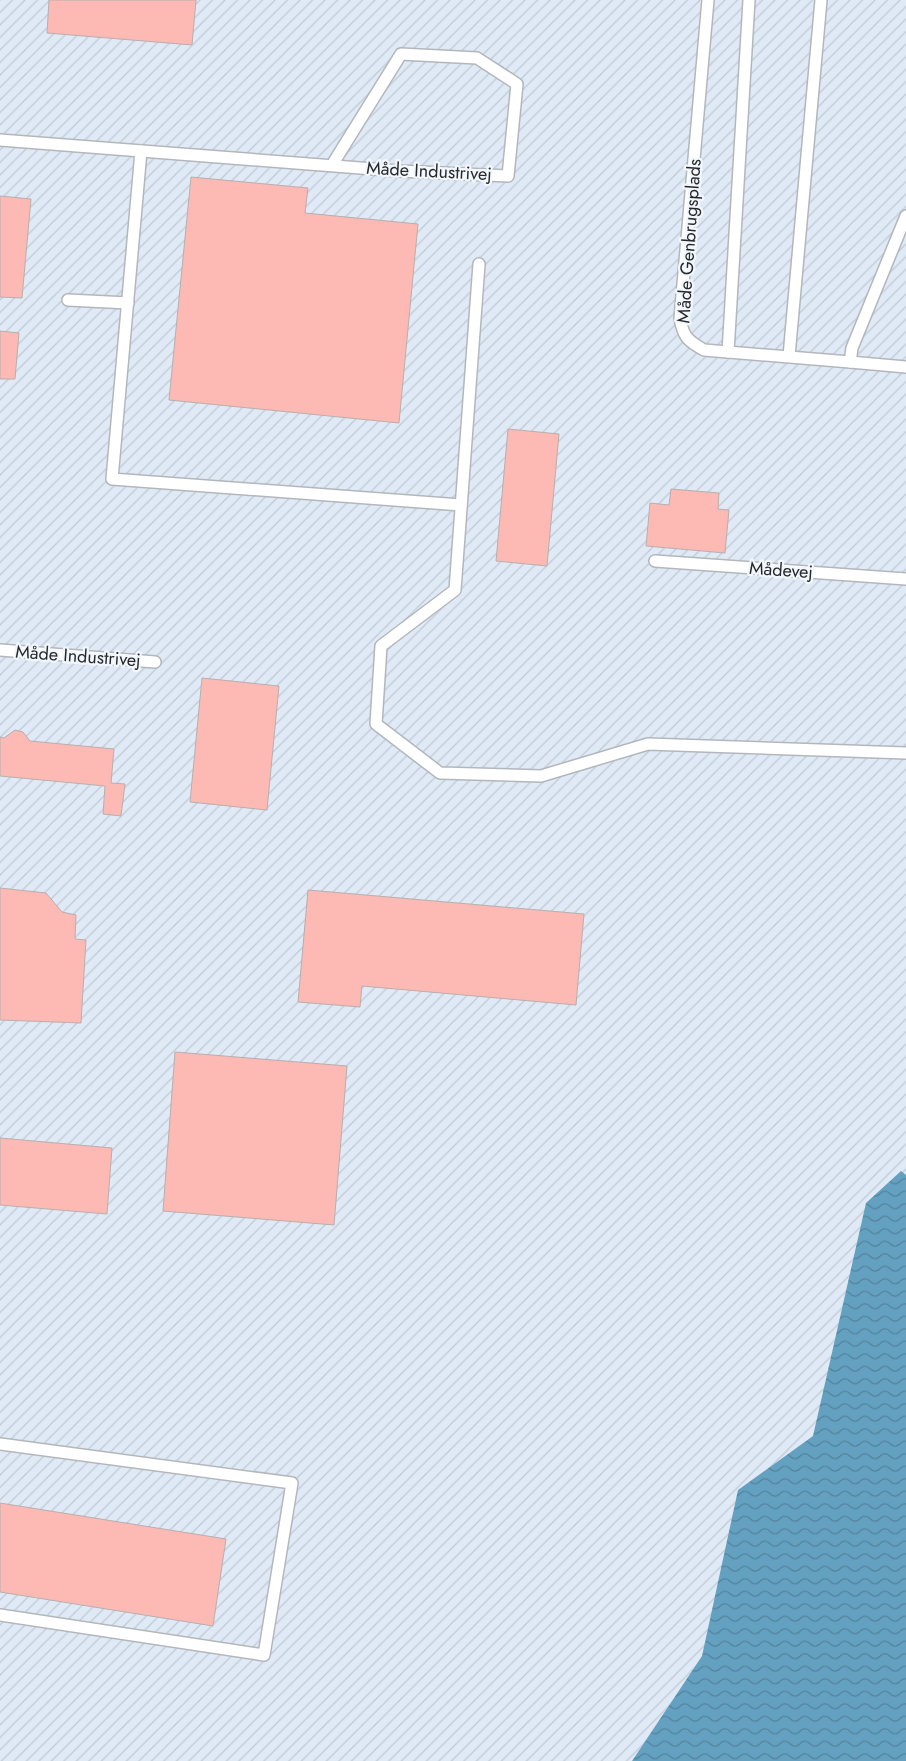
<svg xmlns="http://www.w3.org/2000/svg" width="906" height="1761" font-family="Jost,sans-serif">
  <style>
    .industrial { fill: url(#industrial-furrows) }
    .water { fill: url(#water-waves) }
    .building { fill: #fdb9b4; stroke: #b7afae }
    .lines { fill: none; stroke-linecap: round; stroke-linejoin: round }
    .lane-casing { stroke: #b3b7bc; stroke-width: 14 }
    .lane { stroke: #fff; stroke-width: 11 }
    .labels { text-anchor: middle; stroke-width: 4.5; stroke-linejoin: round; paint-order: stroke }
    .street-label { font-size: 18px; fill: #26282a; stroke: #f2f7fd }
  </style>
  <defs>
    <pattern id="industrial-furrows" width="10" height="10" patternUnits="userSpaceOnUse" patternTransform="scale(1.25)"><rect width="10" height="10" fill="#e0eaf6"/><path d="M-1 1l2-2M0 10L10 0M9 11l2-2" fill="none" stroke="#c0c9d3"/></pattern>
    <pattern id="water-waves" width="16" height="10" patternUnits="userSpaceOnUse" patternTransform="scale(1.25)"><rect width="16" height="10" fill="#64a1c1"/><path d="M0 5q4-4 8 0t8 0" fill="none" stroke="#52839d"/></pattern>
  </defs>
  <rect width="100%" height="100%" fill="#f2f7fd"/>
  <rect class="industrial" x="0" y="0" width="906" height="1761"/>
  <polygon class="water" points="901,1171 906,1175 906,1761 632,1761 702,1656 738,1490 813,1436 866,1203"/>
  <g class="building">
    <polygon points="49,0 196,0 192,45 47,33"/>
    <polygon points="191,177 308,188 305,213 418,224 399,423 169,400"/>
    <polygon points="0,196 31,199 22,298 0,297"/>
    <polygon points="0,331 19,333 15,379 0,379"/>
    <polygon points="508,429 559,434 547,566 496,561"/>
    <polygon points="671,489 719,493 718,509 729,510 725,553 646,546 650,503 669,505"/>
    <polygon points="202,678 279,686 267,810 190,802"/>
    <polygon points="15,730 23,732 30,741 114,749 111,783 125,784 121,816 103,814 105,786 0,776 0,737 4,738"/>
    <polygon points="0,888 46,893 62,912 76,915 75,939 86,940 81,1023 0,1020"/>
    <polygon points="308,890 584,914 576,1005 362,986 360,1007 298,1002"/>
    <polygon points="175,1052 347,1066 334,1225 163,1211"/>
    <polygon points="0,1138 112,1148 107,1214 0,1205"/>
    <polygon points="0,1503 226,1539 213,1626 0,1592"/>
  </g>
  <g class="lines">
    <g class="lane-casing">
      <g id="lane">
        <path d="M708 0 680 318C683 337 688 341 704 350L850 362 852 348 906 216"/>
        <polyline points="0,140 399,171 508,176 517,84 477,58 401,54 332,165"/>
        <polyline points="141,151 112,479 461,505"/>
        <polyline points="479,264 455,590 381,646 376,724 440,773 541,776 648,744 906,753"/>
        <polyline points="68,300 128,303"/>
        <polyline points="728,352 749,0"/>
        <polyline points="789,356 821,0"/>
        <polyline points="850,362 906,367"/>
        <polyline points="655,561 906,579"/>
        <polyline points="0,650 155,662"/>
        <polyline points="0,1444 292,1483 264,1655 0,1615"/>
      </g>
    </g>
    <use href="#lane" class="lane"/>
  </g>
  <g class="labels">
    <g class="street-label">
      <text transform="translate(429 171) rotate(3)" y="6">Måde Industrivej</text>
      <text transform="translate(689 241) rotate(-86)" y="6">Måde Genbrugsplads</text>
      <text transform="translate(781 570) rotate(4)" y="6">Mådevej</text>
      <text transform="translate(78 656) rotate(4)" y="6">Måde Industrivej</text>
    </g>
  </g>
</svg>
